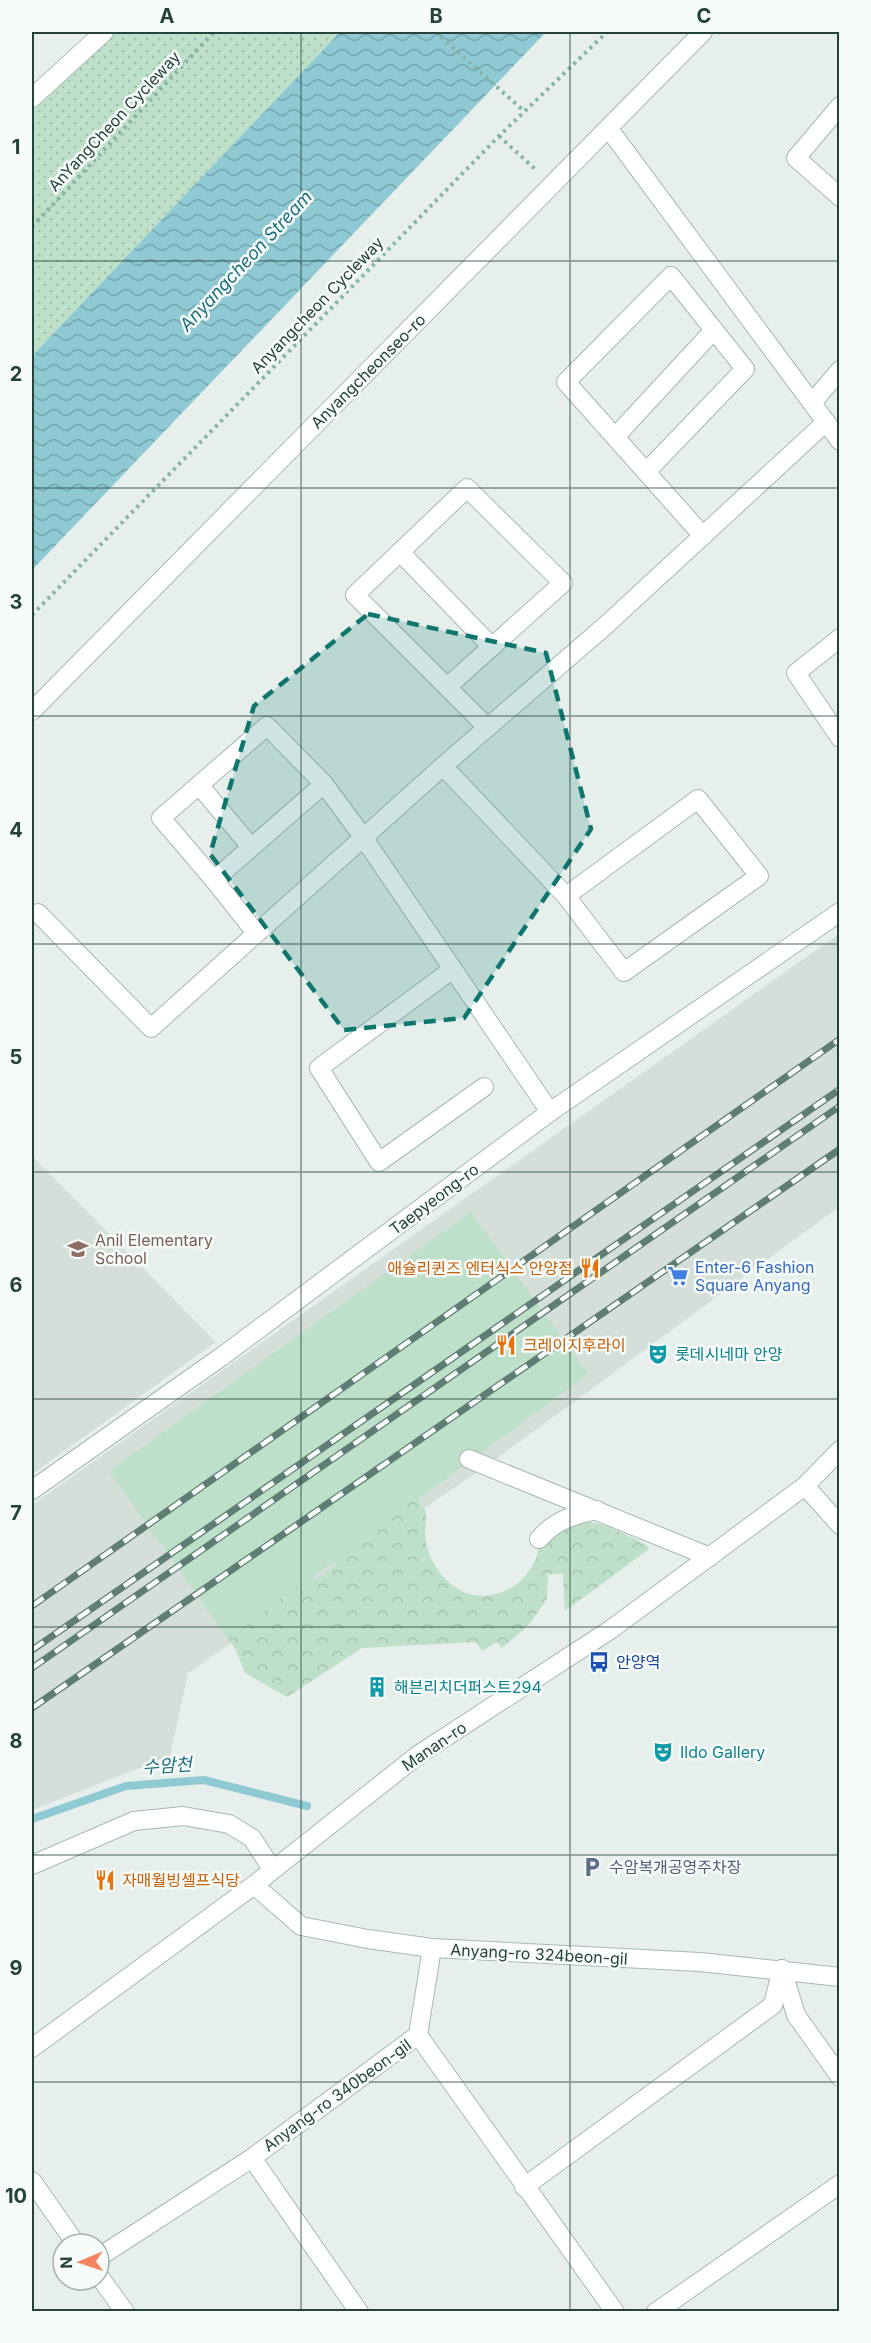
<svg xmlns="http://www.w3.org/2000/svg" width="871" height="2343" font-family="Inter,'Noto Sans KR',sans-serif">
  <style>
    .built { fill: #d4dfda }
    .grass { fill: #bfe0c8 }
    .forest { fill: url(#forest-crowns) }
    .park { fill: url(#park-dots) }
    .water { fill: url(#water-waves) }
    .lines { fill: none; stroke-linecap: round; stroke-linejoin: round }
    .stream { stroke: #8ec9d4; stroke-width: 8 }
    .minor-casing { stroke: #a8b8b2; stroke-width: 20 }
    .path { stroke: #86b3a5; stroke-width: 4; stroke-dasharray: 3 4.5; stroke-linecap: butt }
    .minor { stroke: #fff; stroke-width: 18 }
    .rail-casing { stroke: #5f7d75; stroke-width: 7 }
    .rail { stroke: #f7fbf9; stroke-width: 4.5; stroke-dasharray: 14; stroke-linecap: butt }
    .marked { fill: #0f766e; fill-opacity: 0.2; stroke: #0f766e; stroke-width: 4.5; stroke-dasharray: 12 8; stroke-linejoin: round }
    .grid { fill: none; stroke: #24423a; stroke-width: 1.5; stroke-opacity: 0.55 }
    .labels { text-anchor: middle; stroke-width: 5; stroke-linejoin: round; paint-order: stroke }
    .street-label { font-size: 16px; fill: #24423a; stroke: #f7fbf9 }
    .education-label { font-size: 16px; fill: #785e54; stroke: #f7fbf9; text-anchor: start }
    .shop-label { font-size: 16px; fill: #366cbe; stroke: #f7fbf9; text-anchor: start }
    .food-label { font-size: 16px; fill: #c56008; stroke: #f7fbf9; text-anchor: start }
    .culture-label { font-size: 16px; fill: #0d838f; stroke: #f7fbf9; text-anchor: start }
    .transit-label { font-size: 16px; fill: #164399; stroke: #f7fbf9; text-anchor: start }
    .service-label { font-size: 16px; fill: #4e5e75; stroke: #f7fbf9; text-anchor: start }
    .water-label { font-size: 18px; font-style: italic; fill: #1c6f80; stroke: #f7fbf9 }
    .neatline { fill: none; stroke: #24423a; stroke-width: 2 }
    .grid-label { font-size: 20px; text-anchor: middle; font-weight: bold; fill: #24423a }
  </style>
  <defs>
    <pattern id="forest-crowns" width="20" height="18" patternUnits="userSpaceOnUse" patternTransform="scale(1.5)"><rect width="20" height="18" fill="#bfe0c8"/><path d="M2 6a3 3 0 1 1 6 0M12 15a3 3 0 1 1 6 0" fill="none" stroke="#a4c1ad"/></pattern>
    <pattern id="park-dots" width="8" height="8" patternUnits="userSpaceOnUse" patternTransform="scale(1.5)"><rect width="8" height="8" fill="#bfe0c8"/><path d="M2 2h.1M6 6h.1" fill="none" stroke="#a4c1ad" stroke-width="1.8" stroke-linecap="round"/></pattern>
    <pattern id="water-waves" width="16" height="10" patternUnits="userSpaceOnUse" patternTransform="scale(1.5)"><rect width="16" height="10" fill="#8ec9d4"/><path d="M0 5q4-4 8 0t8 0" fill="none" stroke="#74a5ad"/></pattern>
  </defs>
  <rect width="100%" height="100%" fill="#e6efeb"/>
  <g class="built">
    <polygon points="839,934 839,1207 507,1451 188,1673 170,1756 32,1810 32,1505"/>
    <polygon points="32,1156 216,1342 32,1474"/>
  </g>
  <polygon class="grass" points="471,1212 588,1374 228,1639 109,1471"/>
  <path class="forest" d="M416 1498C419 1502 424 1508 426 1513 427 1519 425 1526 425 1532 425 1553 438 1575 455 1587 488 1610 533 1585 539 1547 586 1508 597 1521 647 1545L648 1550 565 1611 563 1574H548L547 1599 529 1625 502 1648 497 1642 482 1651 476 1642 362 1648 287 1697 245 1673 235 1648 228 1639 312 1575 316 1580 337 1565 333 1560Z"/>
  <polygon class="park" points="115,32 340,32 32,356 32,111"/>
  <polygon class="water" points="340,32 546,32 32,570 32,356"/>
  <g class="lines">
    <polyline class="stream" points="32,1819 126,1786 204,1780 307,1806"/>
    <g class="minor-casing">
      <g id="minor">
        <polyline points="32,98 104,32"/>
        <polyline points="840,106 796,158 840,197"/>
        <polyline points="609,129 840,441"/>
        <polyline points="812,403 840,370"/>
        <polyline points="615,437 714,330"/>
        <polyline points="646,472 745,369 671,276 566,382 703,536"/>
        <polyline points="400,552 492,647"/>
        <polyline points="840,638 796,673 840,738"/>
        <polyline points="447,687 563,583 467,488 355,595 487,727"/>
        <polyline points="32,711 703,32"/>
        <polyline points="443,766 566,896 624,972 759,876 698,799 566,896"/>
        <polyline points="324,784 214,880 161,818 267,726 324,784 363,837 550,1112"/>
        <polyline points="199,785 251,847"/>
        <polyline points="214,880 256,933"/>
        <polyline points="38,913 151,1028 443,766 605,626 826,422"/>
        <polyline points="453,969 319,1068 379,1162 484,1087"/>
        <polyline points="469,1459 710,1557"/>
        <polyline points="805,1486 840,1525"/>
        <polyline points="32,1490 221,1357 550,1112 840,912"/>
        <path d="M539 1539C555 1520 574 1515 597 1510"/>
        <polyline points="32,1865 134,1821 183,1816 229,1824 252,1838 272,1869"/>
        <polyline points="254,1885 301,1926 368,1939 432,1948 700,1962 840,1977"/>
        <polyline points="782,1969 796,2015 840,2077"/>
        <polyline points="418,2035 432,1948"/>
        <polyline points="32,2048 254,1885 418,1755 610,1630 805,1486 840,1450"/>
        <polyline points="252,2158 359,2312"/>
        <polyline points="32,2181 76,2244"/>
        <polyline points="524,2187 773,2005 782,1969"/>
        <polyline points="99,2257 252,2158 418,2035 615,2312"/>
        <polyline points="99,2276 125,2312"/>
        <polyline points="656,2312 840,2184"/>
      </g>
    </g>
    <g class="path">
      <polyline points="435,32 524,111"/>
      <polyline points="499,136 536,170"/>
      <polyline points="32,227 214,32"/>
      <polyline points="32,615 499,136 607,32"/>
    </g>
    <use href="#minor" class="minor"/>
    <g class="rail-casing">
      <g id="rail">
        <polyline points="32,1606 840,1039"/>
        <polyline points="32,1650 840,1089"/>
        <polyline points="32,1668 840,1106"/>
        <polyline points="32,1708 840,1149"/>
      </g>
    </g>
    <use href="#rail" class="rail"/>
  </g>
  <path class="marked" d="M368 614 546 653 591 829 464 1018 344 1030 210 854 254 706Z"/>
  <path class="grid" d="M301 32V2312M570 32V2312M32 261H840M32 488H840M32 716H840M32 944H840M32 1172H840M32 1399H840M32 1627H840M32 1855H840M32 2082H840"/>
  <defs>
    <g id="school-bare" transform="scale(1.62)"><path d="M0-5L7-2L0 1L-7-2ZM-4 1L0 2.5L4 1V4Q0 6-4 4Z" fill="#8d6e63" stroke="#f7fbf9" stroke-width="2.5" paint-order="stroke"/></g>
    <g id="restaurant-bare" transform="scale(1.62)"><path d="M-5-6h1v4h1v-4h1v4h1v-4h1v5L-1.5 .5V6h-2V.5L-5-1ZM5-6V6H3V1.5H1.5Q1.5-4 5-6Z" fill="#e8710a" stroke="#f7fbf9" stroke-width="2.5" paint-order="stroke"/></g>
    <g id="supermarket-bare" transform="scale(1.62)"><path d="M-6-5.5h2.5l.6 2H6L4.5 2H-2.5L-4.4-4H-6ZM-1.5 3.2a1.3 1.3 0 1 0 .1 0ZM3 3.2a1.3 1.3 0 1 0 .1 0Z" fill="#3f7fe0" stroke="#f7fbf9" stroke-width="2.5" paint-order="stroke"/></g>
    <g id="theatre-bare" transform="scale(1.62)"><path d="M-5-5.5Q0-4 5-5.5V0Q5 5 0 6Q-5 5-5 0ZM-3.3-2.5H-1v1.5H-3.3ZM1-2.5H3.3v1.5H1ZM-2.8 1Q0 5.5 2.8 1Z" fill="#0f9aa8" stroke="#f7fbf9" stroke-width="2.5" paint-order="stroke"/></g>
    <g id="bus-bare" transform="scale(1.62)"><path d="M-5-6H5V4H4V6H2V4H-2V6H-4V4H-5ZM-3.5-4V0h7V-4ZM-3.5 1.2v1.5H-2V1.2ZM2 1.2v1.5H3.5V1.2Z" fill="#1a4fb4" stroke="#f7fbf9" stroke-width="2.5" paint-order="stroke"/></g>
    <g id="building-bare" transform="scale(1.62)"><path d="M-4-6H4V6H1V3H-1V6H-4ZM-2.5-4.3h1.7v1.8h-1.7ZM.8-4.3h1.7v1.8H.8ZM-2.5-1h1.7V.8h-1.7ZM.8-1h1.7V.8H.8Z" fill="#0f9aa8" stroke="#f7fbf9" stroke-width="2.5" paint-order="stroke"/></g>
    <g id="parking-bare" transform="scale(1.62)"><path d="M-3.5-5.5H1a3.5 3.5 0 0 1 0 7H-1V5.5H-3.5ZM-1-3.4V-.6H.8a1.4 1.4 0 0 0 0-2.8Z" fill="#5c6f8a" stroke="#f7fbf9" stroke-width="2.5" paint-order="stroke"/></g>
  </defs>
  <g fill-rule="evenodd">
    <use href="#school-bare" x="78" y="1249"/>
    <use href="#restaurant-bare" x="590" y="1268"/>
    <use href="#supermarket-bare" x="678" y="1276"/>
    <use href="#restaurant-bare" x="506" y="1345"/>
    <use href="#theatre-bare" x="658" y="1354"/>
    <use href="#bus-bare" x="599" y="1662"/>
    <use href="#building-bare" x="377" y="1687"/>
    <use href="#theatre-bare" x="663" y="1752"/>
    <use href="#parking-bare" x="592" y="1867"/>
    <use href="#restaurant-bare" x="105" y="1880"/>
  </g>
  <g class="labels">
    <g class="street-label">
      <text transform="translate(114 121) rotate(-47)" y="6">AnYangCheon Cycleway</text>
      <text transform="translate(317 305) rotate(-46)" y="6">Anyangcheon Cycleway</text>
      <text transform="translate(368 371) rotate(-45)" y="6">Anyangcheonseo-ro</text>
      <text transform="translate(434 1199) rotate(-37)" y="6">Taepyeong-ro</text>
      <text transform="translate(434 1746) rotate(-34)" y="6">Manan-ro</text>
      <text transform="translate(539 1954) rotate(3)" y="6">Anyang-ro 324beon-gil</text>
      <text transform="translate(337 2095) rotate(-36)" y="6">Anyang-ro 340beon-gil</text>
    </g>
    <g class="education-label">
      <text x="95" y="1246">Anil Elementary<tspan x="95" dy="18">School</tspan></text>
    </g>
    <g class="shop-label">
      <text x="695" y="1273">Enter-6 Fashion<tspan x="695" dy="18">Square Anyang</tspan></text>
    </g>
    <g class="food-label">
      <text x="573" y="1274" text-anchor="end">애슐리퀸즈 엔터식스 안양점</text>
      <text x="523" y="1351">크레이지후라이</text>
      <text x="122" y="1886">자매월빙셀프식당</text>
    </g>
    <g class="culture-label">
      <text x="675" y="1360">롯데시네마 안양</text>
      <text x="394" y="1693">해븐리치더퍼스트294</text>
      <text x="680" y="1758">Ildo Gallery</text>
    </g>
    <g class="transit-label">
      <text x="616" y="1668">안양역</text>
    </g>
    <g class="service-label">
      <text x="609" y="1873">수암복개공영주차장</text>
    </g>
    <g class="water-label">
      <text transform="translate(246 261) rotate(-47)" y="6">Anyangcheon Stream</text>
      <text transform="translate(167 1766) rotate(-4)" y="6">수암천</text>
    </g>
  </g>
  <rect width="871" height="2343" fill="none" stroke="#f7fbf9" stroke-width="66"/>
  <g transform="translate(81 2262) rotate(268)"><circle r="28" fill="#f7fbf9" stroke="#a3b1ad" stroke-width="1.5"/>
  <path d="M0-4.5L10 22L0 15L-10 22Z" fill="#f4845f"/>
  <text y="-9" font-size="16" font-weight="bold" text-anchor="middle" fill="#24423a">N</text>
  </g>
  <rect x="33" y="33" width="805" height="2277" class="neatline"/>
  <g class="grid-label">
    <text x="167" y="23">A</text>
    <text x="436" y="23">B</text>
    <text x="704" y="23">C</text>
    <text x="16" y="154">1</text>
    <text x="16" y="381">2</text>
    <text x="16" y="609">3</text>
    <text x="16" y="837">4</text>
    <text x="16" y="1064">5</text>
    <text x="16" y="1292">6</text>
    <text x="16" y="1520">7</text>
    <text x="16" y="1748">8</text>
    <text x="16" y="1975">9</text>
    <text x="16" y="2203">10</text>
  </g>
</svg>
